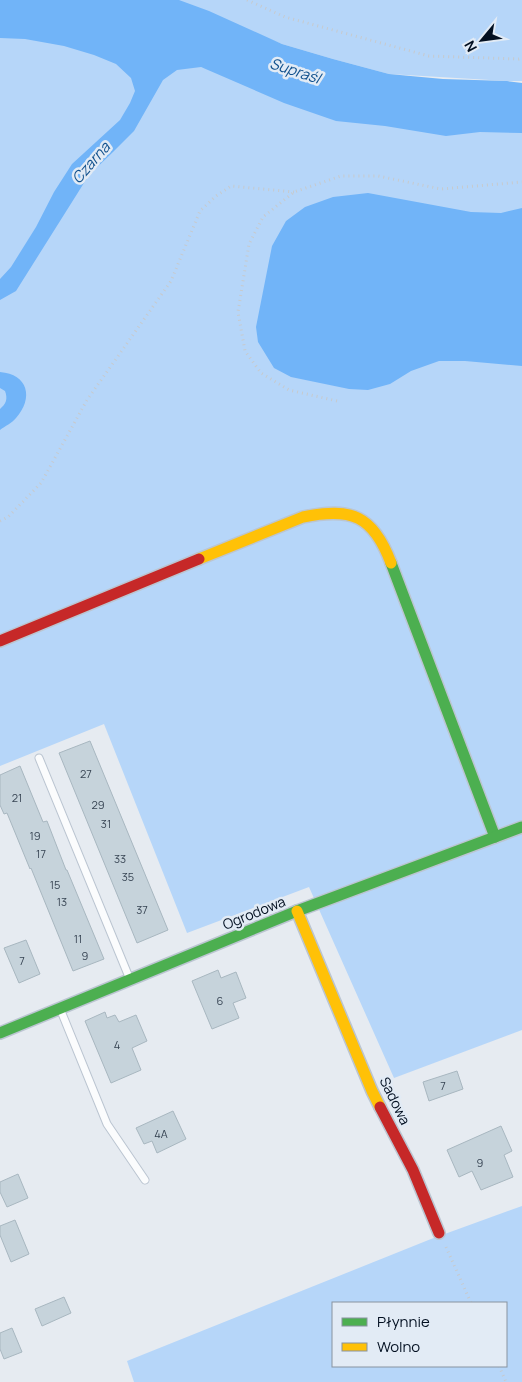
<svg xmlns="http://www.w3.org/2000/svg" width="522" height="1382" font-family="Manrope,sans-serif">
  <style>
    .green { fill: #b6d6f9; fill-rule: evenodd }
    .water { fill: #71b4f8 }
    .building { fill: #c6d3db; stroke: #a8b7c0 }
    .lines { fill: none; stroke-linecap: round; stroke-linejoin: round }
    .lane-casing { stroke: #bbc5d1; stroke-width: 9 }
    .fast-casing { stroke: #bbc5d1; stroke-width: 14 }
    .slow-casing { stroke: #bbc5d1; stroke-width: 14 }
    .jam-casing { stroke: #bbc5d1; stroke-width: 14 }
    .path { stroke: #c7cacd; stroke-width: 3; stroke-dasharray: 1 4; stroke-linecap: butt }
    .lane { stroke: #fbfcfd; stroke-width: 7 }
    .fast { stroke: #4caf50; stroke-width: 11 }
    .slow { stroke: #ffc107; stroke-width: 11 }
    .jam { stroke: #c62828; stroke-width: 11 }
    .labels { text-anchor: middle; stroke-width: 5; stroke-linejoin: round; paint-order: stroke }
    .number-label { font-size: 11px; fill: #364352 }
    .street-label { font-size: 14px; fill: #020f20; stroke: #e2ebf5 }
    .water-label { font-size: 15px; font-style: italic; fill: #11518d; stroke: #e2ebf5 }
  </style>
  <rect width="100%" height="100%" fill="#e6ebf1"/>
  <g class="green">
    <polygon points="167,0 522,0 522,81 507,81 389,74 333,59 282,44"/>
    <polygon points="0,33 201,67 522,126 522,1030 394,1078 309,887 187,933 104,724 0,766"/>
    <path d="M522 1206V1382H134L127 1361 431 1239ZM333 1303H506V1366H333Z"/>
  </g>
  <g class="water">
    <polygon points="0,0 179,0 209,11 282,44 333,59 389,74 443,79 507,81 522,83 522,133 480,132 446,136 385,126 336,121 284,103 201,67 177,70 163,80 134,131 113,152 89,175 16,291 0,300 0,279 11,267 36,227 54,192 72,164 120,120 130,103 135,91 131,78 116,64 94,55 64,46 25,39 0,38"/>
    <polygon points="368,193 471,212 501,213 522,208 522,366 465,361 439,361 411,371 390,384 368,390 349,389 291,377 274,368 258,342 256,327 272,246 286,221 305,207 333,197"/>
    <path d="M0 372C28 374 34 398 16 418 12 423 5 426 0 430V409C6 404 8 399 5 391L0 388Z"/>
  </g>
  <g class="building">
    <polygon points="90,741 168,930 137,943 59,753"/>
    <polygon points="20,766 43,822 47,821 66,870 67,870 104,959 73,971 31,868 30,869 7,813 4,814 0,805 0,775"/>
    <polygon points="26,940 40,974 19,983 4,948"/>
    <polygon points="218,970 221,978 236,972 246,998 233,1003 239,1018 212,1029 192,981"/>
    <polygon points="105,1012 107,1018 115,1015 119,1022 136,1015 147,1041 132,1048 141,1070 111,1083 85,1021"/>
    <polygon points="457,1071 463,1089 429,1101 423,1082"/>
    <polygon points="173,1111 186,1139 157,1153 152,1141 144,1144 136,1128"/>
    <polygon points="501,1126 512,1151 504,1155 513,1177 481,1190 472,1171 459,1177 447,1150"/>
    <polygon points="18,1174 28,1198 7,1207 0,1192 0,1182"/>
    <polygon points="15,1220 29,1254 11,1262 0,1235 0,1226"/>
    <polygon points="64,1297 71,1313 42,1326 35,1309"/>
    <polygon points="12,1328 22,1352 4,1359 0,1349 0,1333"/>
  </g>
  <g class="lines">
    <g class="lane-casing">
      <g id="lane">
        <polyline points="39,758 129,977"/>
        <polyline points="61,1011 107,1124 145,1180"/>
      </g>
    </g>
    <g class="fast-casing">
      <g id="fast">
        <polyline points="391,563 495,837"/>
        <polyline points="0,1033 297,911 522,827"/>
      </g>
    </g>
    <g class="slow-casing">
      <g id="slow">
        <path d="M199 559 303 517C351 507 373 515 391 563"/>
        <polyline points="297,911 372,1091 380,1107"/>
      </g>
    </g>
    <g class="jam-casing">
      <g id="jam">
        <polyline points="0,641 199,559"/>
        <polyline points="380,1107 413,1170 439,1233"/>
      </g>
    </g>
    <g class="path">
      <polyline points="247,0 285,17 429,56 519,59 522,58"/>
      <polyline points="337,401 289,390 261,373 245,351 238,312 249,244 263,217 294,192 341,176 378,176 441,189 522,182"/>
      <polyline points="0,521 8,517 41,483 87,400 171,281 200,211 216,196 231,186 294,192"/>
      <polyline points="446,1247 471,1303"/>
      <polyline points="499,1366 506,1382"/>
    </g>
    <use href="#lane" class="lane"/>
    <use href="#fast" class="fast"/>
    <use href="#slow" class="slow"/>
    <use href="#jam" class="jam"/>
  </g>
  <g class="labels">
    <g class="number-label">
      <text x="86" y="778">27</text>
      <text x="17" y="802">21</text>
      <text x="98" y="809">29</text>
      <text x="106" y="828">31</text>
      <text x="35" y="840">19</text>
      <text x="41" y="858">17</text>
      <text x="120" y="863">33</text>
      <text x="128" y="881">35</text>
      <text x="55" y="889">15</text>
      <text x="62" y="906">13</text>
      <text x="142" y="914">37</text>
      <text x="78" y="943">11</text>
      <text x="85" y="960">9</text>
      <text x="22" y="965">7</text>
      <text x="220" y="1005">6</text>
      <text x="117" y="1049">4</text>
      <text x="443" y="1090">7</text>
      <text x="161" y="1138">4A</text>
      <text x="480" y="1167">9</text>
    </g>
    <g class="street-label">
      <text transform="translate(254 913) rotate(-22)" y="5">Ogrodowa</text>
      <text transform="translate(395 1101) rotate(64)" y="5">Sadowa</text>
    </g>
    <g class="water-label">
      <text transform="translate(295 71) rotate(18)" y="5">Supraśl</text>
      <text transform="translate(91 163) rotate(-49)" y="5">Czarna</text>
    </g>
  </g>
  <rect x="332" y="1302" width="175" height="65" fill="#e2ebf5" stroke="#8893a0"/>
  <rect x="342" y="1318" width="25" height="8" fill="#4caf50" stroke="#8893a0"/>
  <text x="377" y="1327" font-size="15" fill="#020f20">Płynnie</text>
  <rect x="342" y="1343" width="25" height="8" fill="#ffc107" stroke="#8893a0"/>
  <text x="377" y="1352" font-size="15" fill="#020f20">Wolno</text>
  <g transform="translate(482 40) rotate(241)" stroke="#e2ebf5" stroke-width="4" paint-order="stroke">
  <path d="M0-4L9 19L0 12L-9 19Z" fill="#020f20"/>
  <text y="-8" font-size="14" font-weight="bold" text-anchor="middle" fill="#020f20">N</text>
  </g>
</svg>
